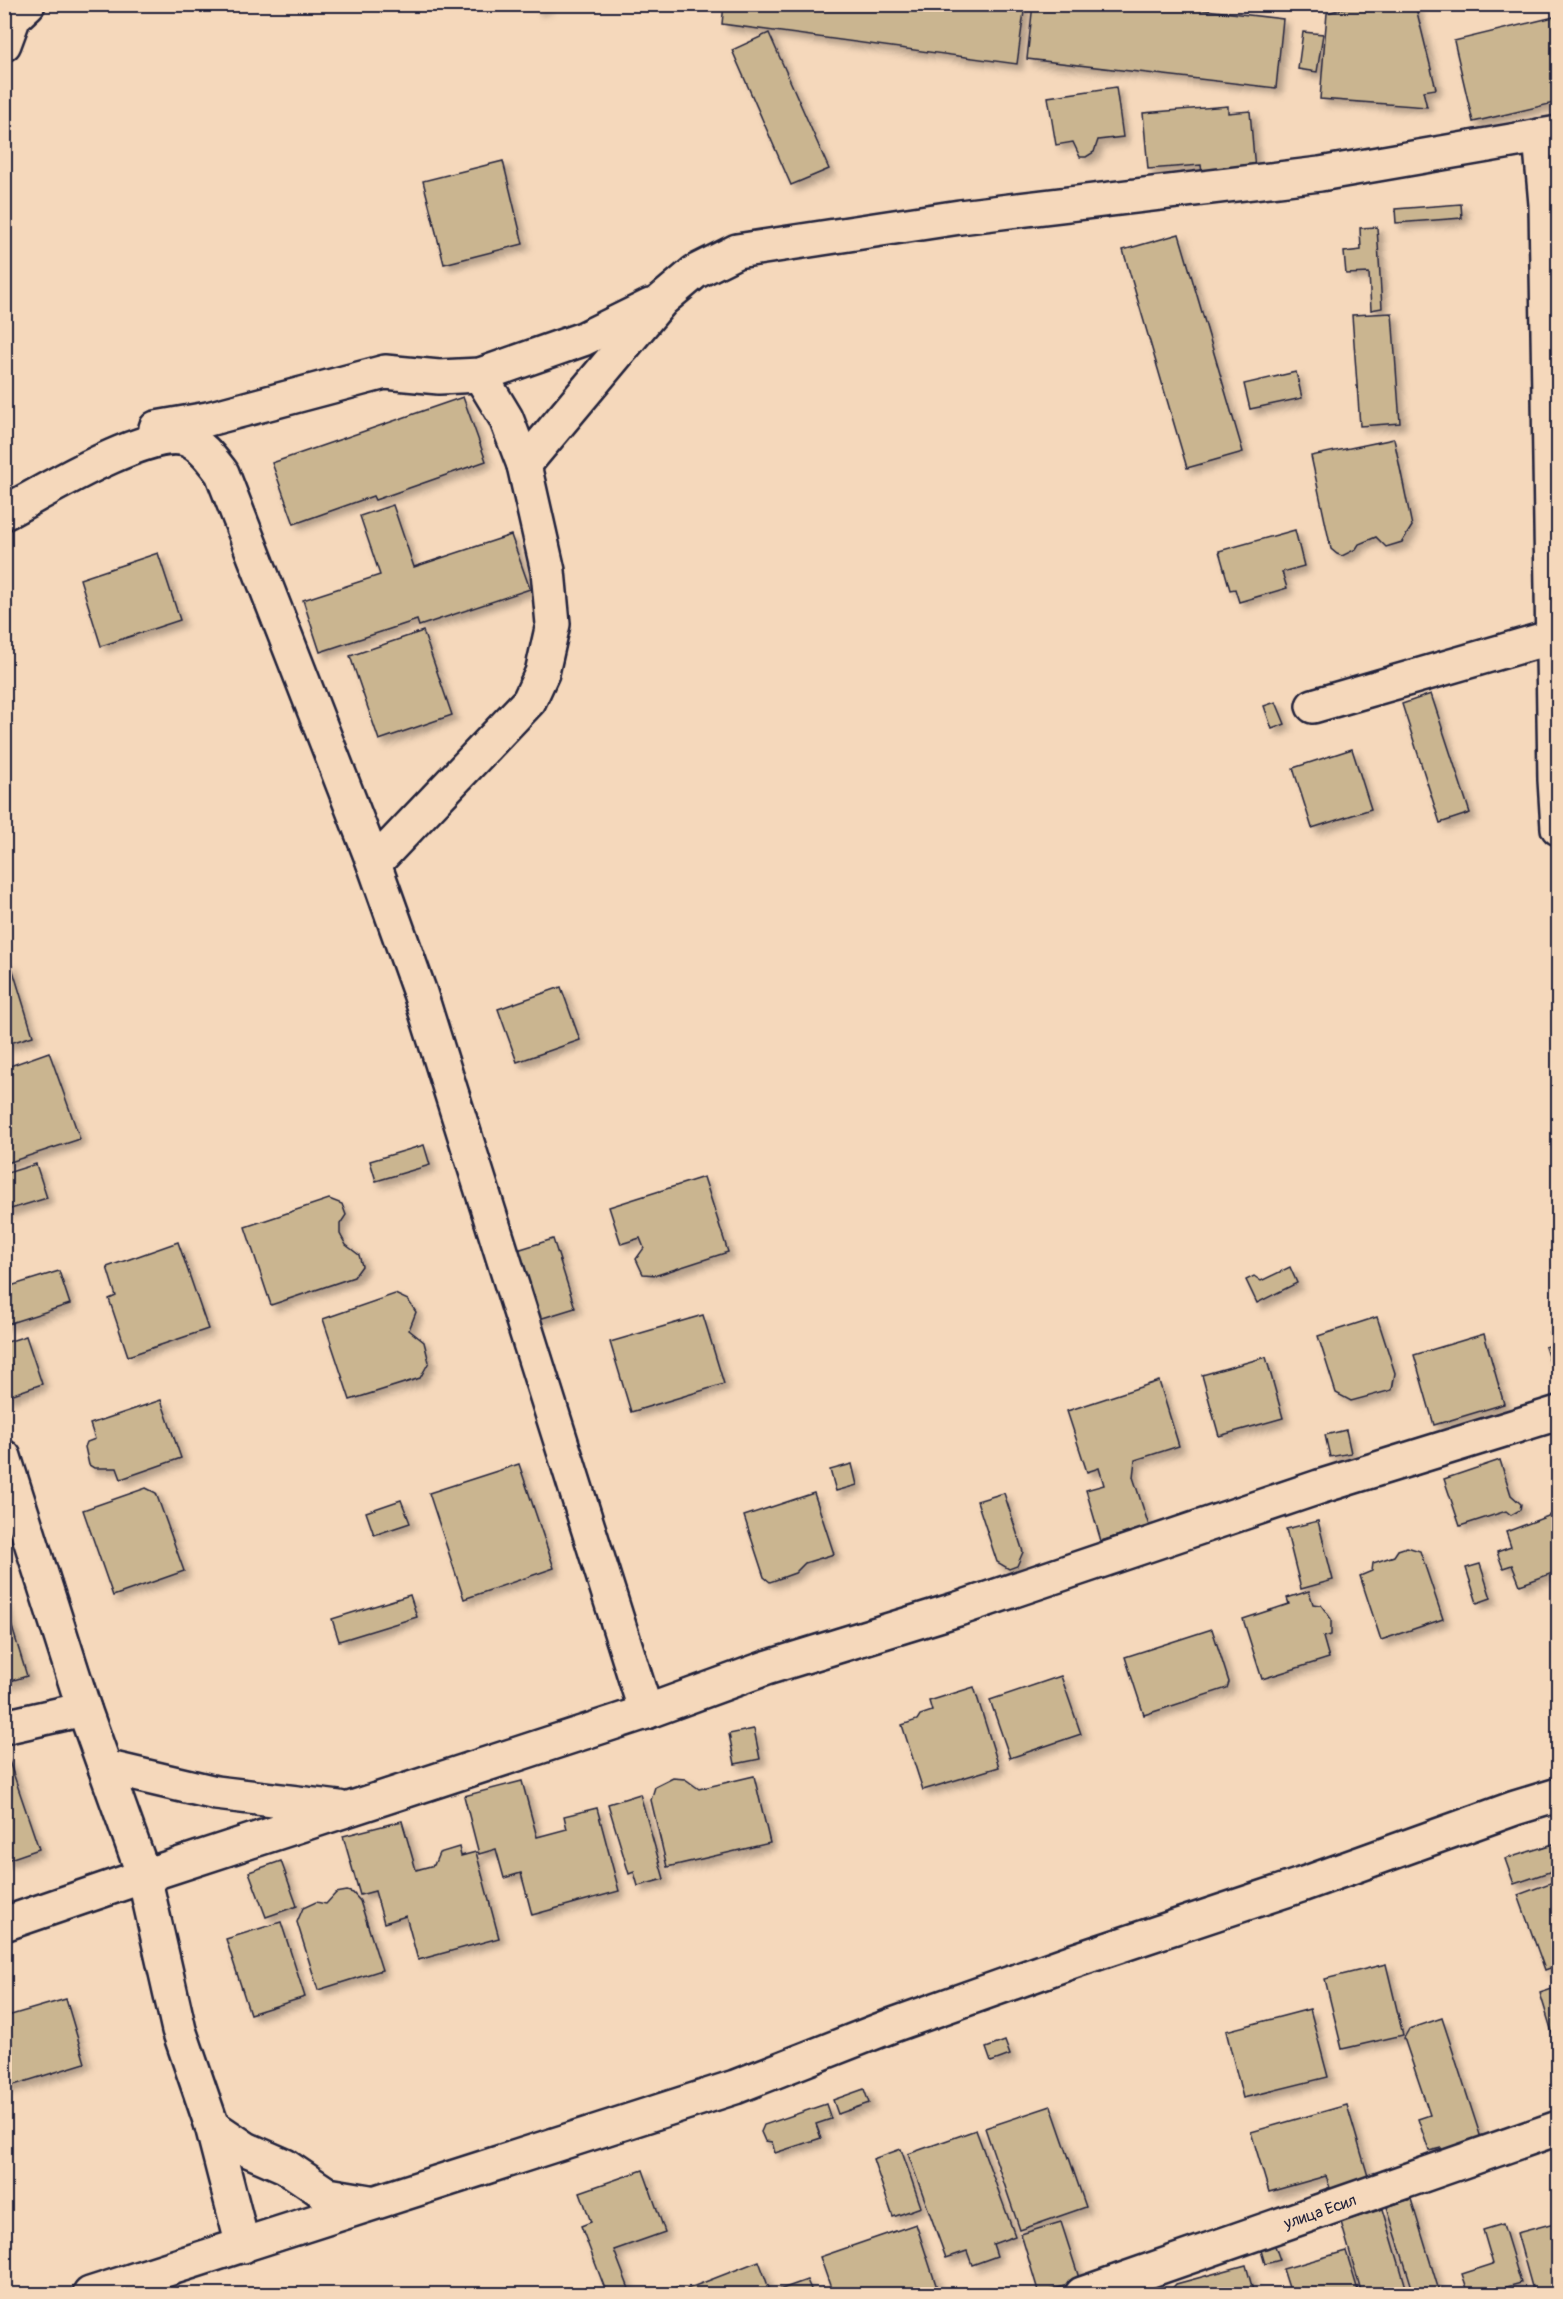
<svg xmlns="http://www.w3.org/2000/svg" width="1563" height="2299" font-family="Pangolin,sans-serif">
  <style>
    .building { fill: #cab590; stroke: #22223b; stroke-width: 1.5; filter: url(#shadow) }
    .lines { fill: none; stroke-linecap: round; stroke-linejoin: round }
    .minor-casing { stroke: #22223b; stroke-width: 38 }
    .minor { stroke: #f5d8bb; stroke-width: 33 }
    .labels { text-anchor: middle; stroke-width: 6; stroke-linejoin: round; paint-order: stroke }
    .street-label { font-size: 16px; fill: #22223b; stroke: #f5d8bb }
  </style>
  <defs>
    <filter id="shadow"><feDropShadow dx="5.5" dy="5.5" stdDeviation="3" flood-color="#0004"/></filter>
  </defs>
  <rect width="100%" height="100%" fill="#f5d8bb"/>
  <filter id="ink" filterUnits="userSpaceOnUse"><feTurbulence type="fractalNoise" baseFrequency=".0167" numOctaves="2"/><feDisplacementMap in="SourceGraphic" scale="12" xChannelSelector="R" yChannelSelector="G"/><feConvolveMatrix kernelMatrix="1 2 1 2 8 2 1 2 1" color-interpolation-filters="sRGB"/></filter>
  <g filter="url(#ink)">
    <g class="building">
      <polygon points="535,4 549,4 537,10"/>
      <polygon points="724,4 1025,4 1017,64 722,24"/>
      <polygon points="1033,4 1154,4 1283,19 1276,88 1027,59"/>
      <polygon points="1360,4 1415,4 1436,89 1423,91 1427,107 1320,99 1327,13"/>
      <polygon points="1558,16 1558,102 1473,122 1454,41"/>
      <polygon points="1303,32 1323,34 1317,72 1298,69"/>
      <polygon points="769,33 829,169 791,185 732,50"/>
      <polygon points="1116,87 1123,137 1098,140 1094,152 1086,157 1080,157 1073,142 1056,145 1048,97"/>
      <polygon points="1228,106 1228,113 1250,111 1255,170 1202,174 1201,165 1148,169 1143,113"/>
      <polygon points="503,161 523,244 444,264 423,181"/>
      <polygon points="1461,204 1462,218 1396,223 1395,209"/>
      <polygon points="1377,227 1382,308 1371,310 1369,273 1346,274 1344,252 1361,250 1360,228"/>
      <polygon points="1179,234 1243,452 1187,468 1123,250"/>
      <polygon points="1392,313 1400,423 1360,426 1352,315"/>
      <polygon points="1296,372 1302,398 1250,409 1244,384"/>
      <polygon points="463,397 486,461 375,500 373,496 294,524 272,463"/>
      <polygon points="1394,439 1412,526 1402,542 1386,547 1376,537 1359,544 1356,549 1342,556 1337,554 1331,549 1311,456"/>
      <polygon points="393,505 414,567 511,535 530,589 419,626 417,620 320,652 303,600 380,575 360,516"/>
      <polygon points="1295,530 1304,566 1282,572 1287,588 1239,602 1235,589 1230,590 1219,551"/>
      <polygon points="158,553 180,620 101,646 80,579"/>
      <polygon points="423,631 452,715 379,740 350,656"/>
      <polygon points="1431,694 1470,813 1440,823 1402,704"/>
      <polygon points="1276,702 1285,724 1272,729 1264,706"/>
      <polygon points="1352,749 1371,809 1312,828 1293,768"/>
      <polygon points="11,964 33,1036 4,1045 4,966"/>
      <polygon points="561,987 580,1040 517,1062 498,1009"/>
      <polygon points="49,1052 80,1139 4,1164 4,1068"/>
      <polygon points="424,1145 430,1165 376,1181 370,1161"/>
      <polygon points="36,1164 47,1198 4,1211 4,1174"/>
      <polygon points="704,1177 728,1252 657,1275 643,1274 636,1259 644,1248 640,1238 621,1244 609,1207"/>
      <polygon points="329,1199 342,1204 346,1215 340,1224 340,1234 346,1245 359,1255 362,1266 354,1277 271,1305 245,1227"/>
      <polygon points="553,1239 575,1308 536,1320 514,1251"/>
      <polygon points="178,1242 208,1329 128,1356 109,1299 116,1296 107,1267"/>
      <polygon points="1290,1267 1297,1283 1257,1303 1246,1280 1254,1276 1261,1281"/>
      <polygon points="59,1271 70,1304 4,1325 4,1288"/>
      <polygon points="395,1294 408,1300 416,1312 409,1330 424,1342 429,1362 420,1378 350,1400 323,1319"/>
      <polygon points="703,1315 724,1384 631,1412 610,1342"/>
      <polygon points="1377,1317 1395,1373 1392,1390 1351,1401 1336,1393 1318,1336"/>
      <polygon points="1558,1330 1558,1359 1550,1362 1545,1347 1553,1345 1550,1333"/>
      <polygon points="1484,1334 1504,1404 1434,1425 1414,1355"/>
      <polygon points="26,1336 42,1384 5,1397 4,1343"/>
      <polygon points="1266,1357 1283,1418 1219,1436 1202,1375"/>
      <polygon points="1159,1381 1179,1446 1135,1460 1133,1477 1149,1526 1101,1541 1086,1490 1104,1485 1099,1468 1087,1472 1067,1411"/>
      <polygon points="161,1400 181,1458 121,1479 117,1468 94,1468 89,1465 85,1447 87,1442 95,1439 90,1424"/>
      <polygon points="1346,1430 1351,1453 1330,1457 1325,1435"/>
      <polygon points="1500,1460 1511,1495 1521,1504 1520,1510 1511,1515 1506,1511 1460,1526 1444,1479"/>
      <polygon points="519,1464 554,1568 464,1599 429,1493"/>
      <polygon points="852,1464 857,1485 836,1491 830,1470"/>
      <polygon points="146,1488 156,1493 184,1571 113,1596 83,1510"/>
      <polygon points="814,1493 834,1554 805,1563 795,1573 770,1582 764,1577 744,1516"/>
      <polygon points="1004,1493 1023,1552 1017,1566 1009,1569 997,1562 977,1501"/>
      <polygon points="401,1500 410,1523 374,1535 366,1512"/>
      <polygon points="1556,1513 1558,1521 1558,1571 1520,1585 1512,1565 1503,1568 1497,1552 1511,1547 1506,1532"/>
      <polygon points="1318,1521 1333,1580 1301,1589 1286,1529"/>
      <polygon points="1407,1547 1420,1551 1443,1619 1381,1640 1360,1576 1372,1571 1373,1563 1394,1556 1398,1550"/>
      <polygon points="1480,1564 1491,1598 1477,1603 1466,1568"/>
      <polygon points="1309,1591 1313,1604 1321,1605 1331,1619 1331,1635 1323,1637 1329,1658 1262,1679 1243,1619 1289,1604 1287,1598"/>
      <polygon points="410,1595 417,1617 339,1641 332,1619"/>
      <polygon points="4,1601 27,1676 4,1683"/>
      <polygon points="1212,1629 1229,1682 1227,1688 1144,1715 1125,1657"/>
      <polygon points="1061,1676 1081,1734 1010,1758 990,1700"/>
      <polygon points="974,1687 999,1767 923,1790 902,1725 917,1720 920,1715 932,1711 929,1701"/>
      <polygon points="754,1729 760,1759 735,1764 729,1734"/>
      <polygon points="9,1761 39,1849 4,1861 4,1762"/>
      <polygon points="754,1776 770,1843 667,1867 651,1800 655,1787 673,1778 685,1779 699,1789"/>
      <polygon points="522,1781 537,1837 567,1829 564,1816 597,1808 619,1891 532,1915 521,1873 504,1878 496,1849 479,1854 464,1796"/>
      <polygon points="640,1794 664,1879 638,1886 634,1872 629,1874 608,1804"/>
      <polygon points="402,1821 416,1870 434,1865 439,1853 459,1847 461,1856 476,1852 499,1938 418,1960 406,1916 384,1923 375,1891 360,1895 343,1836"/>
      <polygon points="1553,1844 1558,1869 1514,1884 1505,1859"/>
      <polygon points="281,1861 297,1906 266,1917 249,1872"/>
      <polygon points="1558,1880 1558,1965 1545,1970 1518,1895"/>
      <polygon points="347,1891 353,1893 360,1901 382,1970 318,1990 297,1922 303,1908 316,1902 326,1904 336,1893"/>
      <polygon points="281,1922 305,1997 250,2014 226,1939"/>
      <polygon points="1386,1964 1403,2035 1342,2049 1325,1979"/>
      <polygon points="1558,1987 1558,2052 1540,1993"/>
      <polygon points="66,1999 85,2063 4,2088 4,2017"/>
      <polygon points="1310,2009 1328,2077 1243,2098 1226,2031"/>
      <polygon points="1442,2018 1481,2138 1442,2152 1441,2148 1429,2151 1418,2119 1430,2115 1404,2038 1409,2029"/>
      <polygon points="1005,2041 1010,2055 991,2062 986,2048"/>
      <polygon points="864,2089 869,2103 838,2114 833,2100"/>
      <polygon points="826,2104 831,2119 816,2124 821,2138 775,2153 772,2142 765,2141 761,2132 764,2125"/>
      <polygon points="1347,2105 1370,2183 1332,2194 1326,2176 1269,2192 1251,2132"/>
      <polygon points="1051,2106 1086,2207 1020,2230 985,2128"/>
      <polygon points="976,2130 1015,2236 993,2244 997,2256 972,2265 967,2251 946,2258 908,2154"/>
      <polygon points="901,2149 921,2207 893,2217 873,2159"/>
      <polygon points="643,2170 665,2232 614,2250 631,2294 607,2294 581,2226 591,2222 580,2192"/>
      <polygon points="1411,2199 1440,2294 1414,2294 1387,2207"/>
      <polygon points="1383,2209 1408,2294 1362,2294 1341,2222"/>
      <polygon points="1061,2222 1080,2281 1039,2294 1021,2234"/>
      <polygon points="1558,2222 1558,2294 1534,2294 1517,2233"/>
      <polygon points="916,2224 939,2294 833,2294 820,2257"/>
      <polygon points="1503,2224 1521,2283 1482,2294 1469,2294 1462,2274 1493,2264 1483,2230"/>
      <polygon points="1274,2243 1280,2260 1265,2264 1260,2247"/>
      <polygon points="1346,2251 1359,2294 1291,2294 1283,2269"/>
      <polygon points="759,2261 771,2294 689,2294 687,2289"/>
      <polygon points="1246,2265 1254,2294 1171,2294 1170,2291 1176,2284"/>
      <polygon points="807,2280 813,2294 781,2294 779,2290"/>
      <polygon points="677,2287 680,2294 654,2294"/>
    </g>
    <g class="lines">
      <g class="minor-casing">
        <g id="minor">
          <polyline points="4,44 14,17 28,4"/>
          <polyline points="1540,136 1546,204 1555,780 1558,828"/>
          <polyline points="480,375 506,418 524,465"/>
          <polyline points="156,428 208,419 385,372 439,377 480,375 583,339 650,306"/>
          <path d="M4 513C40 494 147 428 185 439 201 444 212 460 222 473L374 864 420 993 646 1712"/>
          <polyline points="1313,706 1552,637"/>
          <polyline points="374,864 529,701 542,673 553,624 548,571 524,465 662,300 695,272 737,251 960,217 1320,174 1558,133"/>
          <polyline points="4,1457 84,1709 144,1876 179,2030 212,2126 246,2149 285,2166 328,2195 370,2202"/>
          <polyline points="4,1727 84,1709"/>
          <polyline points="105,1767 216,1793 339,1808"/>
          <polyline points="4,1924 144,1876 646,1712 766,1668 958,1609 1319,1487 1558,1413"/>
          <polyline points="212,2126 243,2246"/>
          <polyline points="90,2294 735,2087 893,2025 1073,1961 1301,1885 1515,1808 1558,1795"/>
          <path id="s1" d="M1082 2294 1558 2128"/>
        </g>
      </g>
      <use href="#minor" class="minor"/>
    </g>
  </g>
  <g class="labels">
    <g class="street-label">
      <text dy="6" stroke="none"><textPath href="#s1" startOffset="252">улица Есил</textPath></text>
    </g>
  </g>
  <rect width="1563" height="2299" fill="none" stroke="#f5d8bb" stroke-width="24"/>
  <rect x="12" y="12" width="1539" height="2275" fill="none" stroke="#22223b" stroke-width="2" filter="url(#ink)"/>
</svg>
